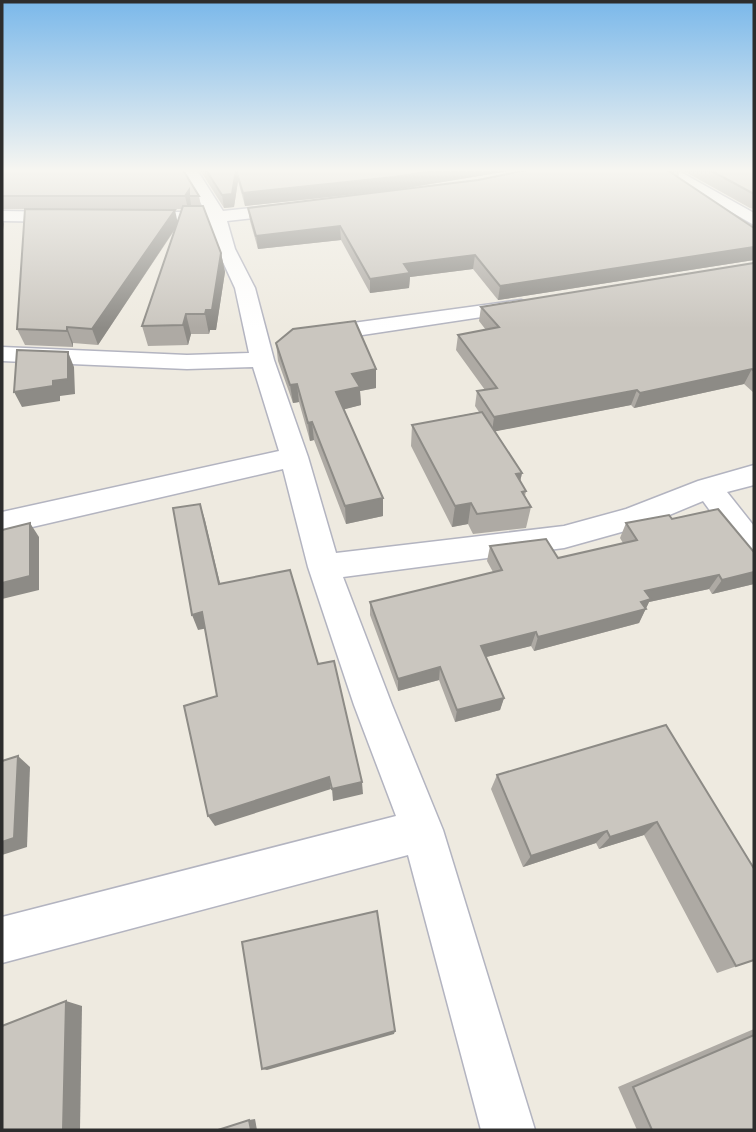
<svg xmlns="http://www.w3.org/2000/svg" width="756" height="1132" font-family="Montserrat,sans-serif">
  <style>
    .lines { fill: none; stroke-linecap: round; stroke-linejoin: round }
    .street-casing { stroke: #b3b4c0; stroke-width: 3 }
    .street { fill: #fff; fill-rule: evenodd }
    .wall { fill: #aeaaa4 }
    .shaded-wall { fill: #8d8b86 }
    .building { fill: #cac6bf; stroke: #8d8b86; stroke-width: 2 }
  </style>
  <rect width="100%" height="100%" fill="#eeeae0"/>
  <g class="lines">
    <g class="street-casing">
      <g id="street">
        <polygon points="181,170 197,170 223,211 290,204 299,209 290,214 227,221 235,249 255,288 274,360 308,457 336,553 564,526 626,509 698,481 754,465 754,485 727,492 754,526 754,560 743,556 703,501 643,526 564,548 343,577 392,705 443,830 535,1130 481,1130 408,855 2,963 2,917 396,816 354,705 308,567 283,469 2,534 2,512 279,451 253,367 187,369 2,361 2,347 187,355 249,353 235,288 217,249 209,222 133,222 124,217 133,212 206,212"/>
        <polygon points="658,170 677,170 754,213 754,225"/>
        <polygon points="2,211 67,212 76,217 67,222 2,221"/>
        <polygon points="521,300 528,302 532,306 528,310 316,342 308,340 305,335 308,330 316,328"/>
      </g>
    </g>
    <use href="#street" class="street"/>
  </g>
  <g class="wall">
    <polygon points="2,170 199,196 201,206 221,253 225,272 216,330 210,330 209,334 191,334 188,345 148,346 142,326 176,228 98,345 73,343 73,347 25,345 17,329 178,222 182,209 2,209"/>
    <polygon points="200,170 515,170 402,189 478,180 527,170 679,170 680,171 678,177 754,228 754,260 498,300 473,269 410,277 409,288 370,293 341,240 258,249 250,221 248,208 369,193 245,206 238,181 234,207 224,208"/>
    <polygon points="682,170 754,170 754,209 750,208"/>
    <polygon points="754,263 754,393 744,384 634,408 631,405 495,431 522,473 520,482 526,491 525,496 531,507 526,528 473,534 468,524 452,527 411,446 412,425 479,412 475,406 477,391 485,390 456,350 458,335 486,330 479,321 481,307"/>
    <polygon points="276,343 376,388 360,391 361,405 344,409 383,498 383,516 346,524 314,440 310,441 299,402 293,403 278,361"/>
    <polygon points="672,519 754,552 754,584 712,594 709,589 649,602 639,623 534,651 531,646 486,657 504,698 500,710 455,722 439,680 398,691 370,615 370,602 493,572 487,561 490,546 558,558 623,543 620,538 626,523"/>
    <polygon points="666,725 754,960 717,973 644,835 599,849 596,843 523,867 491,789 497,775"/>
    <polygon points="754,1029 754,1130 637,1130 618,1087"/>
  </g>
  <g class="shaded-wall">
    <polygon points="236,170 238,181 234,207 224,208 222,195"/>
    <polygon points="440,170 515,170 394,190 245,206 243,193"/>
    <polygon points="189,190 191,205 188,209 185,196"/>
    <polygon points="175,210 178,224 98,345 92,329"/>
    <polygon points="2,218 4,224 2,236"/>
    <polygon points="340,226 341,240 258,249 256,236"/>
    <polygon points="754,247 754,260 498,300 500,286"/>
    <polygon points="221,253 225,272 216,330 210,330 209,334 205,314"/>
    <polygon points="475,255 473,269 410,277 409,288 370,293 370,279 404,264"/>
    <polygon points="186,314 191,334 188,345 183,325"/>
    <polygon points="67,327 73,343 73,347 67,331"/>
    <polygon points="68,352 74,367 75,394 60,396 60,401 22,407 14,392 53,381"/>
    <polygon points="376,369 376,388 360,391 361,405 338,411 336,392 352,374"/>
    <polygon points="752,369 744,384 634,408 640,393"/>
    <polygon points="297,384 299,402 293,403 290,385"/>
    <polygon points="637,390 631,405 492,432 494,417"/>
    <polygon points="312,422 314,440 310,441 308,423"/>
    <polygon points="522,473 517,494 516,474"/>
    <polygon points="383,498 383,516 346,524 345,506"/>
    <polygon points="471,503 468,524 452,527 455,506"/>
    <polygon points="200,504 205,520 224,600 219,584"/>
    <polygon points="30,523 39,537 39,590 2,599 2,583"/>
    <polygon points="754,572 754,584 712,594 722,580"/>
    <polygon points="719,575 709,589 649,602 639,623 534,651 538,637 645,591"/>
    <polygon points="202,612 208,628 198,630 192,615"/>
    <polygon points="536,632 531,646 478,659 481,646"/>
    <polygon points="440,667 439,680 398,691 398,679"/>
    <polygon points="504,698 500,710 455,722 457,710"/>
    <polygon points="18,756 30,767 27,847 2,855 2,842"/>
    <polygon points="329,777 331,789 215,826 208,816"/>
    <polygon points="362,782 363,794 333,801 332,789"/>
    <polygon points="657,822 644,835 599,849 610,837"/>
    <polygon points="607,831 596,843 523,867 531,856"/>
    <polygon points="66,1001 82,1006 80,1130 63,1130"/>
    <polygon points="395,1031 394,1034 267,1070 262,1069"/>
    <polygon points="255,1119 257,1130 251,1130 249,1120"/>
  </g>
  <g class="building">
    <polygon points="2,170 183,170 199,196 189,196 189,190 185,196 2,196"/>
    <polygon points="206,170 236,170 232,194 222,195"/>
    <polygon points="236,170 440,170 394,177 243,193"/>
    <polygon points="527,170 667,170 754,228 754,247 500,286 475,255 404,264 410,273 370,279 340,226 256,236 248,208 478,180"/>
    <polygon points="710,170 754,170 754,194"/>
    <polygon points="183,206 203,206 221,253 212,310 206,310 205,314 186,314 183,325 142,326"/>
    <polygon points="25,209 175,210 92,329 67,327 67,331 17,329"/>
    <polygon points="754,263 754,371 752,369 640,393 637,390 494,417 477,391 497,388 458,335 499,327 481,307"/>
    <polygon points="355,321 376,369 352,374 360,387 336,392 383,498 345,506 312,422 308,423 297,384 290,385 276,343 293,329"/>
    <polygon points="17,350 68,352 68,379 53,381 53,386 14,392"/>
    <polygon points="482,412 522,473 516,474 526,491 522,492 531,507 477,514 471,503 455,506 412,425"/>
    <polygon points="200,504 219,584 290,570 318,664 334,661 362,782 332,789 329,777 208,816 184,706 217,696 202,612 192,615 173,508"/>
    <polygon points="718,509 754,552 754,572 722,580 719,575 645,591 651,599 641,602 646,609 538,637 536,632 481,646 504,698 457,710 440,667 398,679 370,602 502,570 490,546 546,539 558,558 637,540 626,523 669,515 672,519"/>
    <polygon points="30,523 30,576 2,583 2,530"/>
    <polygon points="666,725 753,867 754,866 754,960 736,966 657,822 610,837 607,831 531,856 497,775"/>
    <polygon points="18,756 14,838 2,842 2,761"/>
    <polygon points="377,911 395,1031 262,1069 242,942"/>
    <polygon points="66,1001 63,1130 2,1130 2,1026"/>
    <polygon points="754,1035 754,1130 652,1130 633,1087"/>
    <polygon points="249,1120 251,1130 218,1130"/>
  </g>
  <linearGradient id="sky" x2="0" y2="1"><stop stop-color="#7ab8ea"/><stop offset="0.52" stop-color="#f7f6f1"/><stop offset="1" stop-color="#f7f6f1" stop-opacity="0"/></linearGradient>
  <rect width="756" height="328" fill="url(#sky)"/>
  <rect width="756" height="1132" fill="none" stroke="#2d2d2d" stroke-width="7"/>
</svg>
